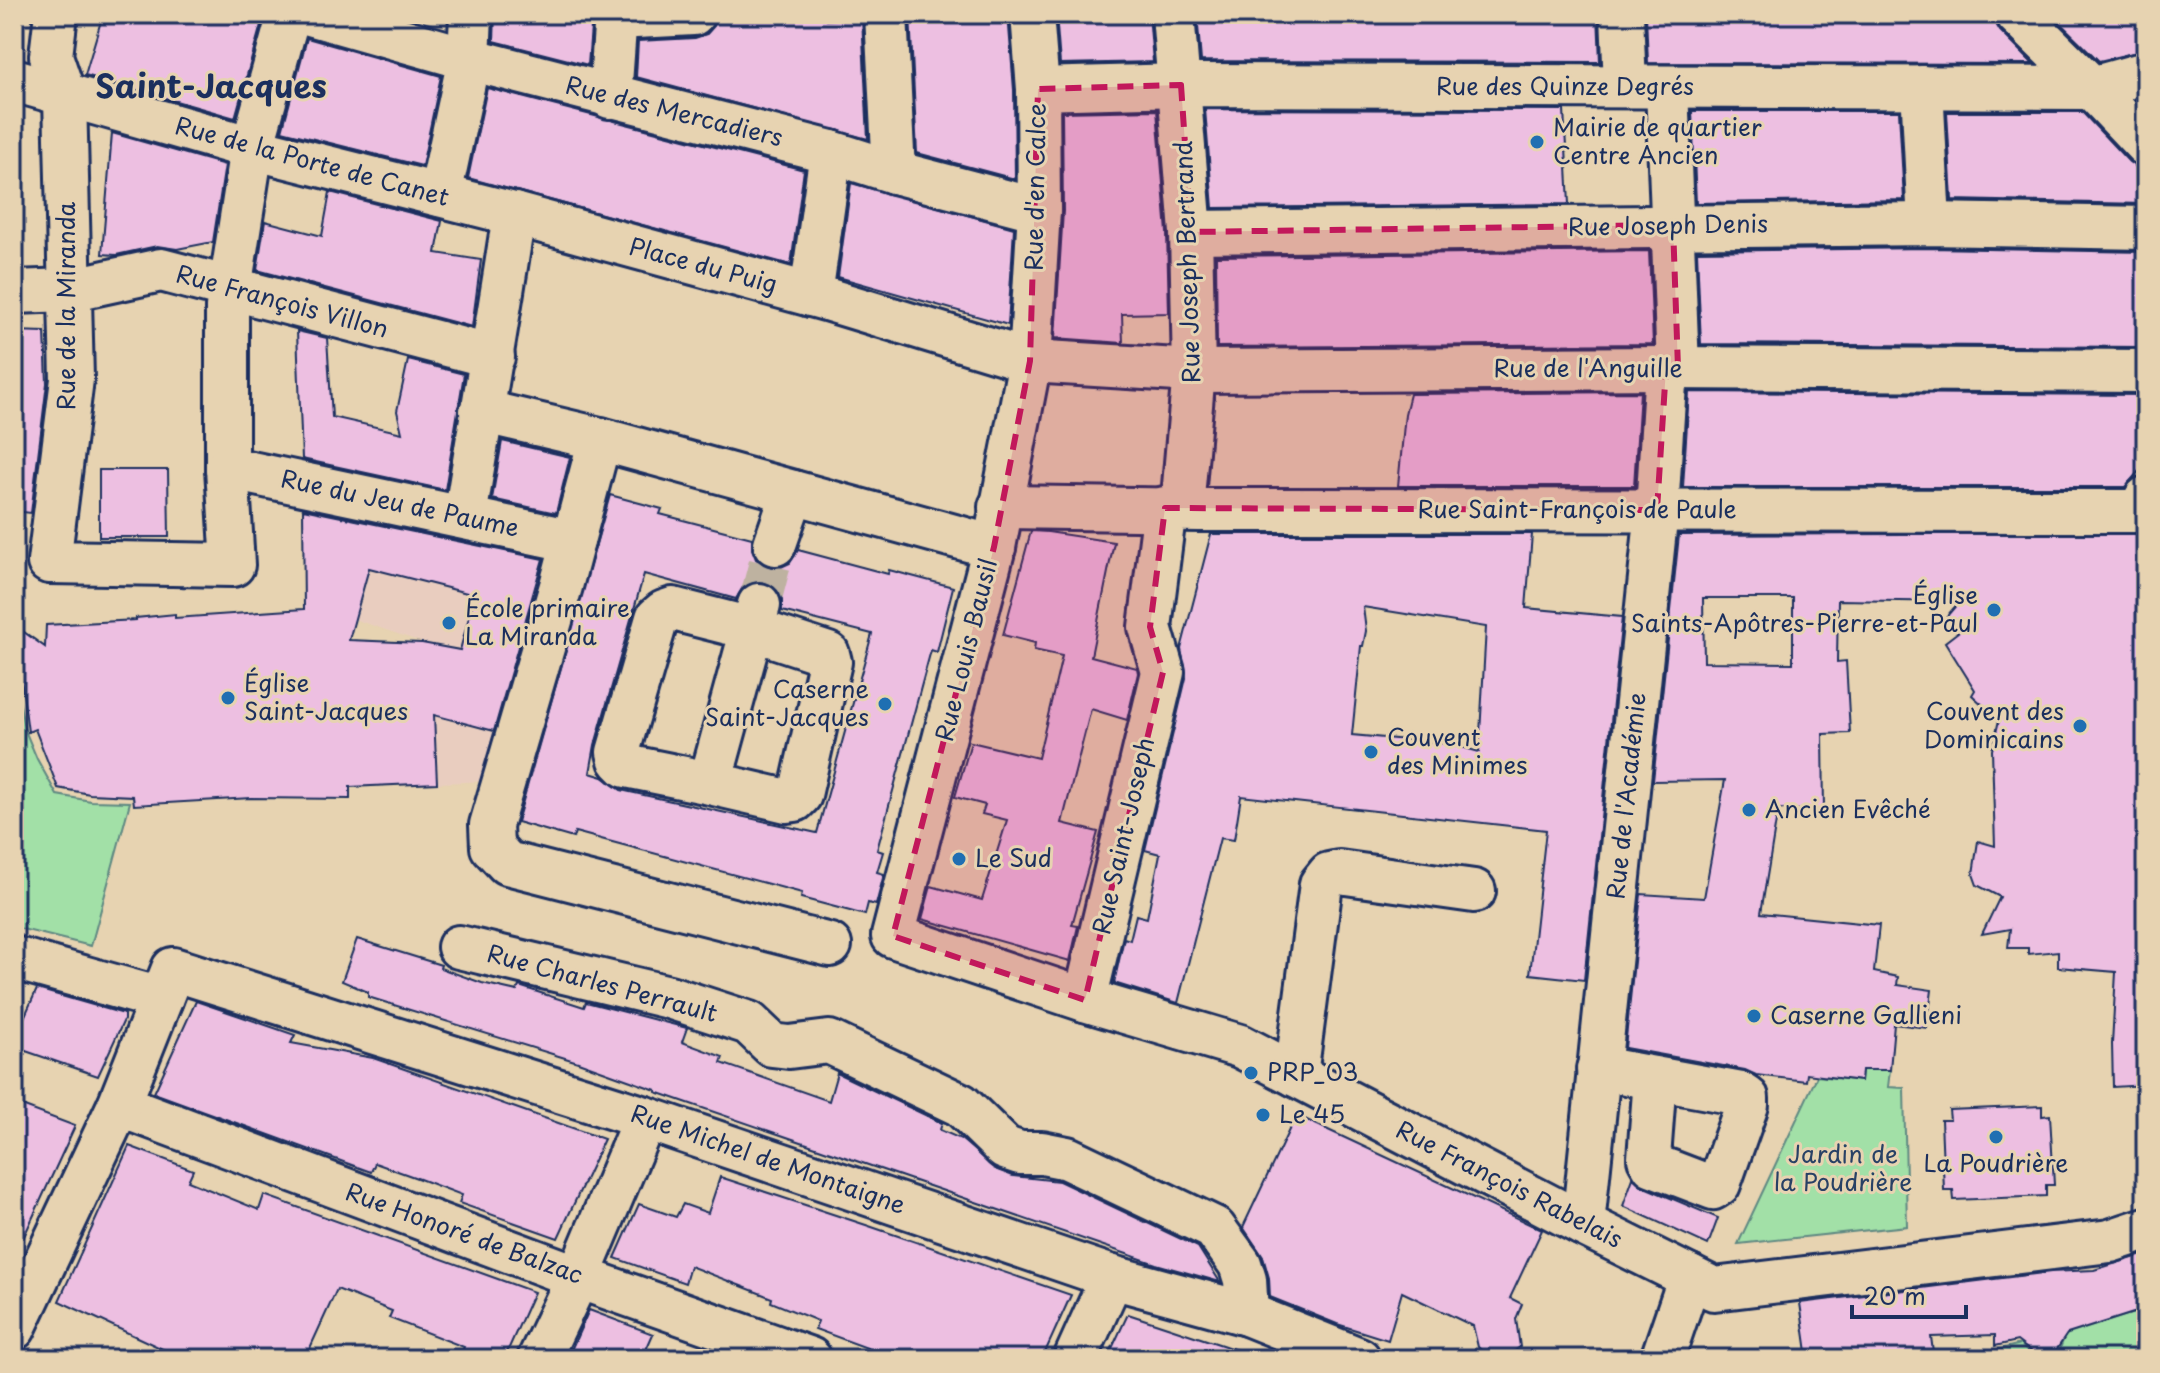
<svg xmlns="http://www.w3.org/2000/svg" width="2160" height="1373" font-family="'Playpen Sans',sans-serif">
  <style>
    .built { fill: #e9cdbf }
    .green { fill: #a2e0a7; stroke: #5e8882; stroke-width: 2 }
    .building { fill: #edbfe1; stroke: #1b2f5e; stroke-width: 2; fill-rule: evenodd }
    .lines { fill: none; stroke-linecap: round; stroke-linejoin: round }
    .minor-tunnel { stroke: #beb2a0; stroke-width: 42; stroke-dasharray: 42 21; stroke-linecap: butt }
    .minor-casing { stroke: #1b2f5e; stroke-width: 48 }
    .minor { stroke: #e7d3b1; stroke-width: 42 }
    .marked { fill: #c2185b; fill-opacity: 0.2; stroke: #c2185b; stroke-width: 6; stroke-dasharray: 16 10; stroke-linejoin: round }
    .poi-dot { fill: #1f6fb2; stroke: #e7d3b1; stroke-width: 3 }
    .labels { text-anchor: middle; stroke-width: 6; stroke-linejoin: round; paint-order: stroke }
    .street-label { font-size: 24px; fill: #1b2f5e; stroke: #e7d3b1 }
    .poi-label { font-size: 24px; fill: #1b2f5e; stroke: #e7d3b1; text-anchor: start }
    .park-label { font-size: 24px; fill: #284165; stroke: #e7d3b1 }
    .district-label { font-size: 32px; font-weight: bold; fill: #1b2f5e; stroke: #e7d3b1 }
  </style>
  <rect width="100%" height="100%" fill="#e7d3b1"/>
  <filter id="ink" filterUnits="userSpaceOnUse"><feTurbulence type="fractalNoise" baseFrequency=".0125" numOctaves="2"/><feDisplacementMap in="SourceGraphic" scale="16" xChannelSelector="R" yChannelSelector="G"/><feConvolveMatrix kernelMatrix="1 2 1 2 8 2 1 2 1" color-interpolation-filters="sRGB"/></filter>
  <g filter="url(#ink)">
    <polygon class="built" points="303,491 553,550 492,781 437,783 430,645 304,602"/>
    <g class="green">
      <polygon points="14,669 24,728 37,759 57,795 91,801 130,802 91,946 14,927"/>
      <polygon points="1862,1070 1890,1070 1888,1087 1904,1088 1907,1226 1738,1244 1817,1076 1861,1081"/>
      <path d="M2146 1309V1359H1960L2021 1344C2031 1360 2047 1362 2060 1349L2065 1335Z"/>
    </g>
    <g class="building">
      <polygon points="103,14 264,14 235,118 85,75"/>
      <polygon points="495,14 592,14 588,65 494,41"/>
      <polygon points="770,14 826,16 826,20 862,18 868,139 636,77 638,41 695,38 707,34 714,26 716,18 770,18"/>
      <polygon points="910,14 1008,14 1014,90 1015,179 917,153"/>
      <polygon points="1056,14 1149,14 1153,62 1060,64"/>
      <polygon points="1197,14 1492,14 1523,22 1523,14 1598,14 1600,62 1201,61"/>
      <polygon points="1646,14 1994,14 1994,21 2000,31 2033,64 1648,63"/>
      <polygon points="2051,14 2146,14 2146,50 2099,61"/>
      <polygon points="307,38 441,76 422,166 282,131"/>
      <polygon points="487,88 804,170 791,265 468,178"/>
      <polygon points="1205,109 1564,110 1569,204 1213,208"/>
      <polygon points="1157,110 1167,233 1169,313 1122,314 1123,343 1055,338 1063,211 1062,112"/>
      <polygon points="1692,111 1899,111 1904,200 1696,203"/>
      <polygon points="1947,112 2082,112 2129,162 2138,168 2146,168 2146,204 1952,200"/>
      <polygon points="112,133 225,165 213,242 177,249 157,246 116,255 102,254"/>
      <polygon points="851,183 1014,228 1008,325 838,277"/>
      <polygon points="330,192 442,221 436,253 481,260 472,327 257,270 265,221 322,236"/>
      <polygon points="1929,248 2146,252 2146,347 1701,344 1697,251"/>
      <polygon points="1649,251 1653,344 1217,347 1216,256"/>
      <polygon points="14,331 45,332 47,383 31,513 14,511"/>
      <polygon points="297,331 327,338 332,417 402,433 397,411 408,360 464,374 445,490 302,459"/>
      <polygon points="1640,392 1634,486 1398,486 1405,414 1410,394"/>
      <polygon points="1689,392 2146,395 2146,463 2125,487 1683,487"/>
      <polygon points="502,441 570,457 556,513 492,499"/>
      <polygon points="99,470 168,470 169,537 99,537"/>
      <path d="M610 495 662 509 660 514 752 538V549L756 559 768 567 779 568 790 563 798 550 888 574 889 570 953 587 937 652 931 650 877 850 883 852 877 872 884 874 876 905 868 903 865 915 801 898 802 893 575 832 573 838 517 822ZM644 574 736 599 743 587 754 582H765L777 589 782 600V611L872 634 817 833 621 790 603 777 590 773 595 745Z"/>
      <path d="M303 509 543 559 494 731 434 715 437 783 350 787V799L251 798 134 805 133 796 90 794 58 788 35 729 28 732 14 625 45 647 46 625 136 620V618L175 614V618L304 609ZM369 568 475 595 460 650 422 643 349 640Z"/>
      <polygon points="1031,531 1048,532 1114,542 1091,656 1137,668 1138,673 1127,720 1091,709 1062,823 1098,832 1072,925 1078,926 1070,961 922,919 931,886 982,900 1007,820 982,814 985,805 955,797 971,742 1038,758 1062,656 1034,650 1035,643 1003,635"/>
      <path d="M2146 533V1085L2113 1087 2112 1044 2116 972 2058 967V951L2028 954V948H2008L2010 929 1982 934 2000 897 1977 885 1973 874 1978 841 1995 846 1992 750 1999 720 1972 695 1975 690 1945 642 1958 632 1941 623 1959 602 1838 600 1837 662 1846 661 1850 733 1823 734 1824 811 1778 809 1761 913 1879 925 1874 972 1898 977 1897 985 1932 990 1927 1028 1894 1024 1890 1070H1862L1861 1081 1807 1074 1806 1081 1756 1075 1745 1070 1625 1048 1641 894 1704 898 1725 780 1653 781 1679 535ZM1703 598H1793V663L1704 662Z"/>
      <path d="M1211 534H1532L1526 608 1622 617 1584 980 1530 974 1546 830 1241 796 1234 840 1220 838 1178 1003 1114 983 1124 938 1130 940 1136 915 1147 918 1160 854 1145 850 1186 678 1181 649ZM1363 607 1486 627 1479 752 1451 744 1352 735 1361 646H1363L1366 631Z"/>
      <polygon points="357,939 441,965 440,968 482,983 517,991 519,986 584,1007 586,1002 687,1028 682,1042 723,1057 721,1063 829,1101 837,1073 942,1123 940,1130 961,1139 997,1170 1013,1176 1059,1181 1198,1247 1220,1282 1156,1264 656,1092 656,1090 578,1062 368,997 368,992 342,981"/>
      <polygon points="37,989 124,1014 124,1020 98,1076 14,1047 14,1040"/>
      <polygon points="196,1001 295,1035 291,1043 373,1058 604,1139 558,1238 459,1203 462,1195 417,1178 375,1163 371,1172 154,1093"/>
      <polygon points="14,1103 75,1126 14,1258"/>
      <polygon points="2042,1106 2042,1116 2050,1115 2054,1185 2046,1185 2046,1196 1954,1200 1953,1190 1944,1190 1941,1120 1950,1120 1949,1110"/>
      <polygon points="1296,1115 1542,1230 1510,1298 1522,1304 1516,1319 1520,1347 1506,1357 1488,1357 1478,1347 1473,1326 1402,1292 1388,1340 1337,1324 1270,1297 1269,1278 1263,1257 1243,1227"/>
      <polygon points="129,1146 193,1170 188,1181 259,1210 264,1195 534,1292 504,1359 459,1359 464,1347 389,1318 392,1311 337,1289 305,1359 184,1359 59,1301"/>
      <polygon points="720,1177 866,1225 1071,1295 1042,1359 897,1359 815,1329 818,1321 771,1302 772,1298 690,1266 685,1283 615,1258 639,1204 676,1217 683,1204 708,1213"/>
      <polygon points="1633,1178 1644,1187 1718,1218 1708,1245 1623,1206"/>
      <polygon points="2146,1254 2146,1309 2067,1334 2057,1349 2047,1356 2034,1354 2017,1341 1995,1346 1995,1335 1931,1337 1934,1359 1808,1359 1800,1303 2051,1272 2094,1270"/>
      <polygon points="589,1310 653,1334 642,1359 567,1359"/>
      <polygon points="1128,1314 1246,1353 1245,1359 1107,1359"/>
    </g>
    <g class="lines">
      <polyline class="minor-tunnel" points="759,605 775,544"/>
      <g class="minor-casing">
        <g id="minor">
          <polyline points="56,14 51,56 65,97 72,379 49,562 233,565 227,468 227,308 252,148 289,14"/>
          <polyline points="310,14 469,59 831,152 894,172 1039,210"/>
          <polyline points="886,14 894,172"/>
          <polyline points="1032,14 1038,89 1039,210 1030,361 994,547 893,936 1085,1000 1240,1046 1583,1224 1714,1289 2110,1241 2146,1229"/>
          <polyline points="1173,14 1191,232 1194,371 1182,509"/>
          <polyline points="1622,14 1625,86"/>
          <polyline points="2017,14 2092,88 2146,145"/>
          <polyline points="616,18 693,14"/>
          <polyline points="14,80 252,148 514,214 826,299 1030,361 1194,371 1666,368 2146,371"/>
          <polyline points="1922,87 1929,224"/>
          <polyline points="1667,88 1678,368"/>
          <polyline points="1038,89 1181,85 2092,88 2146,73"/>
          <polyline points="610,97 616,14"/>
          <polyline points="440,195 469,59 471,14"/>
          <polyline points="1191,232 1929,224 2146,228"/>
          <polyline points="14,292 69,290 161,270 493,357"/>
          <polyline points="811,295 831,152"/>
          <polyline points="481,411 600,439 994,547"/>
          <polyline points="600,439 561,586 491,825 492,847 507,863 830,945"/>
          <polyline points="227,468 573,541"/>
          <polyline points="1000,507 1199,510 2138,511 2146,498"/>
          <path d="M465 517C481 416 499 316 514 214"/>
          <polyline points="775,544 793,492"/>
          <polyline points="710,783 626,766 620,760 618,752 657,618 664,612 673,609 752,629 828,654 830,662 800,795 795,800 787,801 710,783 752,629 759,605"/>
          <polyline points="459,947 669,997 749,1023 772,1045 789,1047 829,1042 961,1105 1005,1148 1020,1153 1042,1153 1067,1158 1214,1228 1240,1264 1245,1280 1247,1314"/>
          <polyline points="14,958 161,999"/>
          <polyline points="1085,1000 1163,672 1150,627 1165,508"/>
          <polyline points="1598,1069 1610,1070 1741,1094 1747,1098 1747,1105 1719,1184 1713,1188 1653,1165 1649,1158 1655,1078"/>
          <polyline points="1296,1075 1321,884 1329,874 1339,872 1474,891"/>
          <polyline points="119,1105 578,1277 810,1359"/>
          <polyline points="1583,1224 1657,510 1666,368"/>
          <polyline points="14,1328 119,1105 173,969 645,1118 1112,1277 1247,1314 1359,1359"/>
          <polyline points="539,1359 578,1277 645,1118"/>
          <polyline points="1075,1359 1112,1277"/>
          <polyline points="1662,1359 1690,1277"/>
        </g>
      </g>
      <use href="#minor" class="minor"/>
    </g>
  </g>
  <path class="marked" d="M1181 85 1191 232 1673 225 1678 368H1666L1657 510 1165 508 1150 627 1163 672 1085 1000 893 936 994 547 1030 361 1038 89Z"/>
  <g class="poi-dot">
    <circle cx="1537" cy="142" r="8"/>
    <circle cx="1994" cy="610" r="8"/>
    <circle cx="449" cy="623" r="8"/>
    <circle cx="228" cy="698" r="8"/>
    <circle cx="885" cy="704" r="8"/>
    <circle cx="2080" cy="726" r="8"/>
    <circle cx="1371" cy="752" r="8"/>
    <circle cx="1749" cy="810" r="8"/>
    <circle cx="959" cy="859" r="8"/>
    <circle cx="1754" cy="1016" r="8"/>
    <circle cx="1251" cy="1073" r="8"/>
    <circle cx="1263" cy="1115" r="8"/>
    <circle cx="1996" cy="1137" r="8"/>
  </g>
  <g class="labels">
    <g class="street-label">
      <text x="1565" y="95">Rue des Quinze Degrés</text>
      <text transform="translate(674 112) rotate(14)" y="8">Rue des Mercadiers</text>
      <text transform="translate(312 162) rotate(15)" y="8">Rue de la Porte de Canet</text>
      <text transform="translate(1036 187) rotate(-89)" y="8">Rue d'en Calce</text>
      <text transform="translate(1668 226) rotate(-1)" y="8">Rue Joseph Denis</text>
      <text transform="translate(1188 262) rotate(-92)" y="8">Rue Joseph Bertrand</text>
      <text transform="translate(703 266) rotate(15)" y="8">Place du Puig</text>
      <text transform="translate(282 302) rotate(15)" y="8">Rue François Villon</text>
      <text transform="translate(67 306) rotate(-90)" y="8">Rue de la Miranda</text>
      <text x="1588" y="377">Rue de l'Anguille</text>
      <text transform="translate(400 504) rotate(12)" y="8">Rue du Jeu de Paume</text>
      <text x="1577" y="518">Rue Saint-François de Paule</text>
      <text transform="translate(967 650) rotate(-76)" y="8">Rue Louis Bausil</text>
      <text transform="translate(1627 796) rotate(-84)" y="8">Rue de l'Académie</text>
      <text transform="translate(1124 836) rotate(-77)" y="8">Rue Saint-Joseph</text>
      <text transform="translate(602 984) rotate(15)" y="8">Rue Charles Perrault</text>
      <text transform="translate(768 1160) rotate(19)" y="8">Rue Michel de Montaigne</text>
      <text transform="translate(1509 1185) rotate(27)" y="8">Rue François Rabelais</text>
      <text transform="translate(464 1234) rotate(20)" y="8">Rue Honoré de Balzac</text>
    </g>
    <g class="poi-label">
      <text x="1553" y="136">Mairie de quartier<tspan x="1553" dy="28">Centre Ancien</tspan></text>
      <text x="1978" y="604" text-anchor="end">Église<tspan x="1978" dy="28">Saints-Apôtres-Pierre-et-Paul</tspan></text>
      <text x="465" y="617">École primaire<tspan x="465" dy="28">La Miranda</tspan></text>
      <text x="244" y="692">Église<tspan x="244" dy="28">Saint-Jacques</tspan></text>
      <text x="869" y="698" text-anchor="end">Caserne<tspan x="869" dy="28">Saint-Jacques</tspan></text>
      <text x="2064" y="720" text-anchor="end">Couvent des<tspan x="2064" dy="28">Dominicains</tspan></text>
      <text x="1387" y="746">Couvent<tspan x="1387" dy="28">des Minimes</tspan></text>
      <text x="1765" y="818">Ancien Evêché</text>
      <text x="975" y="867">Le Sud</text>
      <text x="1770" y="1024">Caserne Gallieni</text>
      <text x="1267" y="1081">PRP_03</text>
      <text x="1279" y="1123">Le 45</text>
      <text x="1996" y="1172" text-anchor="middle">La Poudrière</text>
    </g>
    <g class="park-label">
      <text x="1843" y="1163">Jardin de<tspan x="1843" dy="28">la Poudrière</tspan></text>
    </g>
    <g class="district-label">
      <text x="211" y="98">Saint-Jacques</text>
    </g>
  </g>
  <rect width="2160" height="1373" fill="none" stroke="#e7d3b1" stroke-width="48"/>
  <rect x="24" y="24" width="2112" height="1325" fill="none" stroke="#1b2f5e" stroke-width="3" filter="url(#ink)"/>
  <path d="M1852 1305v12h114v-12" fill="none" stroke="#1b2f5e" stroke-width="4"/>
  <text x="1864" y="1305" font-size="24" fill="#1b2f5e" stroke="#e7d3b1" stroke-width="6" paint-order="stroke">20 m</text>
</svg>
